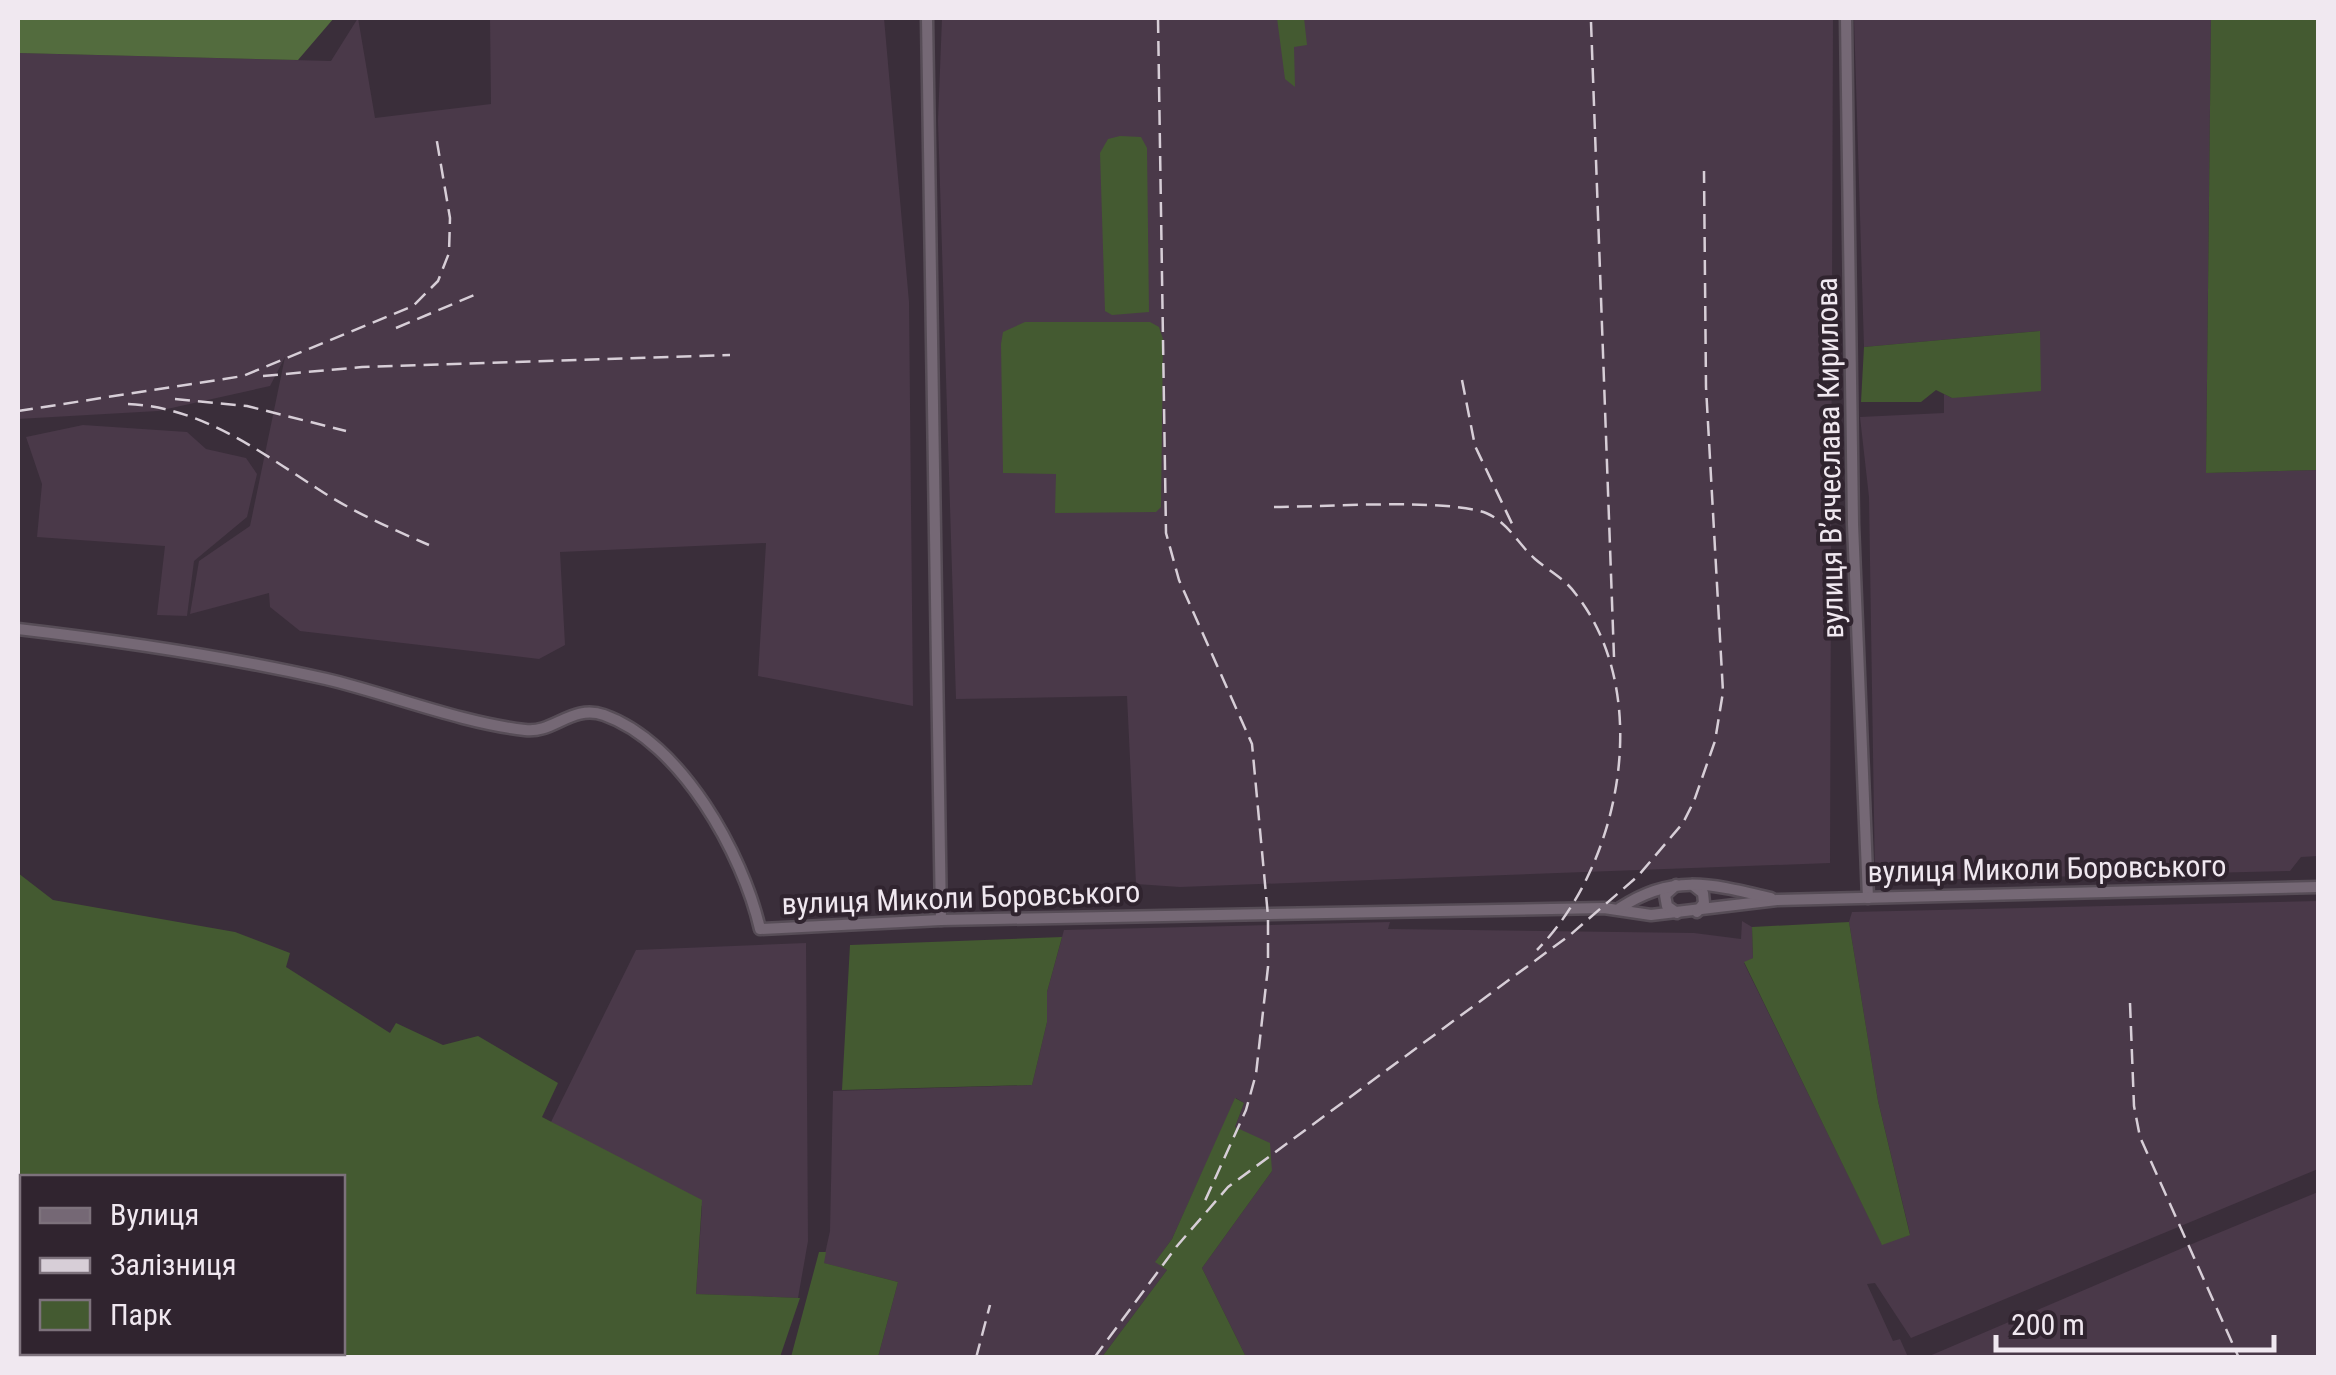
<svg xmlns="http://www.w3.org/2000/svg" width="2336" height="1375" font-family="'Roboto Condensed',sans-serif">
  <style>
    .built { fill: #4a3949 }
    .green { fill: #445a31; fill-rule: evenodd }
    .forest { fill: #536c3e }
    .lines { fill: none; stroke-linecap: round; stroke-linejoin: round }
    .minor-casing { stroke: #574d57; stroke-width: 15 }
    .minor { stroke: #756875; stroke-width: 10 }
    .rail { stroke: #d7ced7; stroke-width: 2.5; stroke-dasharray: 15 8; stroke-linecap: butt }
    .labels { text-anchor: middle; stroke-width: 8; stroke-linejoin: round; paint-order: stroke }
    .street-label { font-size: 30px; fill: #f0e8f0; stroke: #30242f }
  </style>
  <rect width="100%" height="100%" fill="#3a2e3a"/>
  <g class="built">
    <polygon points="358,18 375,118 491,104 490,18 884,18 909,302 913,706 758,676 766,543 560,552 565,645 539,659 300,631 270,607 269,593 190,614 199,561 250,526 285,357 270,386 158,411 18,419 18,53 331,61"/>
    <polygon points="942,18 1833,18 1830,863 1180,887 1136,884 1127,696 956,699 938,121"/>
    <polygon points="1854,18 2211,18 2206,473 2318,470 2318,856 2301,857 2290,871 1875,881 1869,497 1860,417 1944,413 1944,394 1952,398 2040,331 1864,347"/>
    <polygon points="83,425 187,432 206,449 246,458 257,474 247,517 194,561 187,616 157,615 165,546 37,537 42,484 26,437"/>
    <polygon points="2318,901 2318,1169 1911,1338 1875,1283 1867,1284 1893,1341 1900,1339 1908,1357 1246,1357 1202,1268 1272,1171 1235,1127 1244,1103 1236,1098 1172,1239 1156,1261 1167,1270 1102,1357 878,1357 898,1282 823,1263 830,1231 833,1091 1032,1085 1047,1022 1047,992 1064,930 1390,922 1388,929 1694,933 1741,939 1742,921 1752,927 1753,958 1744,963 1882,1244 1910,1234 1878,1101 1849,922 1852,912"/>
    <polygon points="806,943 808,1241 798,1298 696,1294 702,1206 551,1122 636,950"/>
    <polygon points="2318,1192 2318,1357 1927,1357 2199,1241"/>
  </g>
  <g class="green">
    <polygon points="1277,18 1304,18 1307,45 1294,47 1295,87 1285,79"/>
    <polygon points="2211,18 2318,18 2318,470 2206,473"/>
    <polygon points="1120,136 1141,137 1147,148 1149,312 1112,315 1105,311 1100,153 1108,139"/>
    <polygon points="1025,322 1150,322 1159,327 1163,339 1161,507 1156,512 1055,513 1056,474 1003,473 1001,344 1003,332"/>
    <polygon points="2040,331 2041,391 1952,398 1936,390 1921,402 1861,402 1864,347"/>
    <path d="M18 873 53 900 235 932 290 953 286 967 390 1033 396 1023 443 1045 478 1036 558 1083 542 1117 702 1200 696 1294 800 1298 780 1357H18ZM22 1178H342V1352H22Z"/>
    <polygon points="1849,922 1878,1101 1910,1235 1882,1245 1744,962 1753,958 1752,927"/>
    <polygon points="1062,937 1047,992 1047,1022 1032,1085 842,1090 850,945"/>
    <polygon points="1235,1098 1244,1103 1235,1127 1270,1143 1272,1171 1202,1268 1246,1357 1102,1357 1167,1270 1155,1262 1172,1239"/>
    <polygon points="819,1252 826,1252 824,1263 898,1282 878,1357 791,1357"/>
  </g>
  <polygon class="forest" points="18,18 334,18 298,60 18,53"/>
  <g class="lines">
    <g class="minor-casing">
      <g id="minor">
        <polyline points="927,18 941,920"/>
        <polyline points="1846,18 1853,524 1868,898"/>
        <path d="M18 629C121 641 224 656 326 679 389 694 462 723 525 730 553 734 572 704 604 715 681 742 743 854 760 929L941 920 1604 908 1651 915 1777 900 2318 887"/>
        <polyline points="1676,885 1665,895 1667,906 1677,913"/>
        <polyline points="1693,885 1703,893 1704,903 1697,912"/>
        <path d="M1620 908C1672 873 1712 884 1771 898"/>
      </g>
    </g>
    <use href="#minor" class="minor"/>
    <g class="rail">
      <polyline points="1158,18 1166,533 1179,580 1252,744 1268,916 1268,967 1256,1074 1246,1110 1204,1203"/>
      <polyline points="1591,22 1614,657"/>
      <polyline points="396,328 479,293"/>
      <polyline points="263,376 362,367 730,355"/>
      <polyline points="1462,380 1475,446 1515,530"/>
      <polyline points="175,399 247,406 346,431"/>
      <path d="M128 404C201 407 259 451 318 489 353 512 390 528 429 545"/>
      <polyline points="18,411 243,376 413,306 438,281 449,253 450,218 436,136"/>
      <path d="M1274 507C1324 507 1444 498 1486 513 1508 522 1518 544 1535 559 1549 571 1564 578 1575 593 1654 692 1622 864 1537 950"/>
      <polyline points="2130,1003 2134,1106 2140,1137 2239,1358"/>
      <polyline points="976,1358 990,1305"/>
      <polyline points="1094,1358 1177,1246 1228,1187 1570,935 1638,876 1683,823 1694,801 1715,741 1723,692 1706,387 1704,171"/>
    </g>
  </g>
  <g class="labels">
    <g class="street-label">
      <text transform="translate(1830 458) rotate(-91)" y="10">вулиця Вʼячеслава Кирилова</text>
      <text transform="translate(2047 869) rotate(-1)" y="10">вулиця Миколи Боровського</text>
      <text transform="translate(961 898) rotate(-2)" y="10">вулиця Миколи Боровського</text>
    </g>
  </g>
  <rect width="2336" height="1375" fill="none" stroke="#f0e8f0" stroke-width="40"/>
  <rect x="20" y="1175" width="325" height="180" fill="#30242f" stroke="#7d727c" stroke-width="2.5"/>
  <rect x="40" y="1208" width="50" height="15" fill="#756875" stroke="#7d727c" stroke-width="2.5"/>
  <text x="110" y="1225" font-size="30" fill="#f0e8f0">Вулиця</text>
  <rect x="40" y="1258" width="50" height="15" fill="#d7ced7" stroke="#7d727c" stroke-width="2.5"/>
  <text x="110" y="1275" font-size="30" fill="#f0e8f0">Залізниця</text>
  <rect x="40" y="1300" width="50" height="30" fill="#445a31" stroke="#7d727c" stroke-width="2.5"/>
  <text x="110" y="1325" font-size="30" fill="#f0e8f0">Парк</text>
  <path d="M1996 1335v15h278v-15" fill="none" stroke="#f0e8f0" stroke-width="5"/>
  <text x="2011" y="1335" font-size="30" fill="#f0e8f0" stroke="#30242f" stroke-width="8" paint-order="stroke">200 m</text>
</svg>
